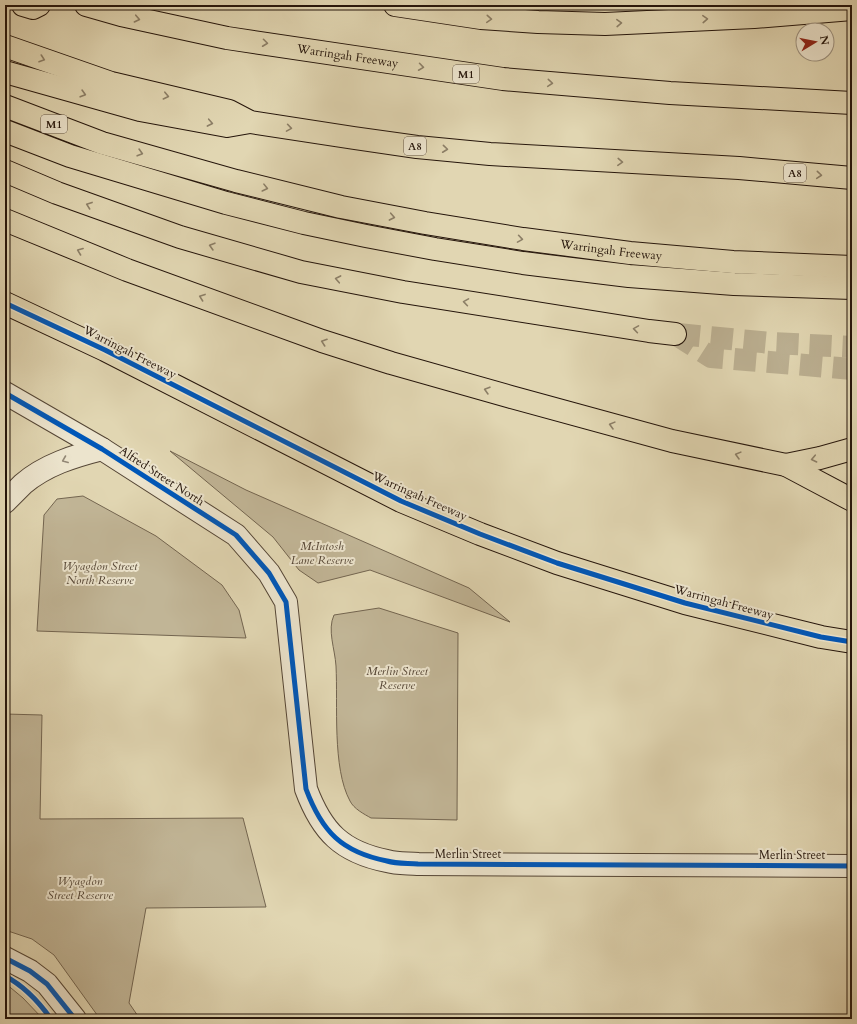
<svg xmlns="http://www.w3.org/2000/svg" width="857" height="1024" font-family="Cardo,serif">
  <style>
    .green { fill: #c1b596; stroke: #736550 }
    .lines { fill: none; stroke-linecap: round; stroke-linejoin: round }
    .motorway-tunnel { stroke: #bbaf91; stroke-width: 22; stroke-dasharray: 22 11; stroke-linecap: butt }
    .minor-casing { stroke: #544535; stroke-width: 24 }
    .motorway-casing { stroke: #25150b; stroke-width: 24 }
    .minor { stroke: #ece4cd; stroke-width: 22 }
    .motorway { stroke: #e1d6b2; stroke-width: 22 }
    .cycleway-casing { stroke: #ece4cd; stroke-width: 8 }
    .cycleway { stroke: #0057b8; stroke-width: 5 }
    .oneway { stroke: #8c7f67 }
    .oneway2 { stroke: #928776 }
    .labels { text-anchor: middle; stroke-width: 4; stroke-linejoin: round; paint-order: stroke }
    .shield { fill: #ece4cd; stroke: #615345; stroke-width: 1 }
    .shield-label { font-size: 11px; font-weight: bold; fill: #25150b }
    .street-label { font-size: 12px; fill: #25150b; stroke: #ece4cd }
    .park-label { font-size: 12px; font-style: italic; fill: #544535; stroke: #ece4cd }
  </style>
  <rect width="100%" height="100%" fill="#e1d6b2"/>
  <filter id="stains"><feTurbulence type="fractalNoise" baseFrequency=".005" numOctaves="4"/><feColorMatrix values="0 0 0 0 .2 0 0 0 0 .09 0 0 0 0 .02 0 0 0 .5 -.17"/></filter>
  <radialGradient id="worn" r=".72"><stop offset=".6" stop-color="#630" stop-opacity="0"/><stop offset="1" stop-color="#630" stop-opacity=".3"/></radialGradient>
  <g class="green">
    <polygon points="170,451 246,490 469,588 510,622 370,570 318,583 299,570 273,537"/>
    <polygon points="83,496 156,536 222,585 239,610 246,638 37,631 44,515 57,499"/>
    <path d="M379 608 458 633 457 820 371 818C364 814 354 809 350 801 332 768 338 704 336 666 335 649 327 630 334 615Z"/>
    <polygon points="5,714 42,715 40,819 243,818 266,907 146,908 129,1003 140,1019 100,1019 54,955 32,939 5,930"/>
    <polygon points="5,983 23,998 43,1019 5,1019"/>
  </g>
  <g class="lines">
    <g class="motorway-tunnel">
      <polyline points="675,334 711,357 852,369"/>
      <polyline points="678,334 771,343 852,347"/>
    </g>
    <g class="minor-casing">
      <g id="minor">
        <path d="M5 393 102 449 236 535 269 573 286 602 306 789C322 832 342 852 387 861 397 864 408 863 418 864L852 866"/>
        <path d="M5 502C11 496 17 490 23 484 45 465 74 456 102 449"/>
        <polyline points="5,958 30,971 47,984 75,1019"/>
      </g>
    </g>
    <g class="motorway-casing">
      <g id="motorway">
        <polyline points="23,5 33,8 39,5"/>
        <path id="s1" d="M86 5 121 15 227 38 503 79 670 93 852 103"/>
        <polyline points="395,5 481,18 538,22 605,24 754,17 852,9"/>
        <polyline points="5,46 111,83 229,111 250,122 354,138 417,147 490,154 739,168 852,178"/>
        <polyline points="5,72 140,110 227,126 250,122"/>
        <path id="s2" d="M5 106 102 143 236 181 341 207 425 223 523 239 630 253 733 262 852 267"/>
        <polyline points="5,131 70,156 226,203 304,223 366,236 435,249 523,263 629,276 734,284 852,288"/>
        <polyline points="5,171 57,193 180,237 301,272 403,292 649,331 675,334"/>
        <polyline points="5,220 127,270 322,341 391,363 511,397 672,441 786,465 852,500"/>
        <polyline points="5,303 105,350 401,501 480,534 557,563 685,603 821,637 852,642"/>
        <polyline points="786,465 820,458 852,449"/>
      </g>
    </g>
    <use href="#minor" class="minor"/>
    <use href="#motorway" class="motorway"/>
    <g class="cycleway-casing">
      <g id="cycleway">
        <polyline points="5,303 105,350 401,501 480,534 557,563 685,603 821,637 852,642"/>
        <path d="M5 393 102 449 236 535 269 573 286 602 306 789C322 832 342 852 387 861 397 864 408 863 418 864L852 866"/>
        <polyline points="5,958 30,971 47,984 75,1019"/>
        <path d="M5 976C24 986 39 1002 51 1019"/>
      </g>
    </g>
    <use href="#cycleway" class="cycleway"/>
  </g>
  <defs><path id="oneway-chevron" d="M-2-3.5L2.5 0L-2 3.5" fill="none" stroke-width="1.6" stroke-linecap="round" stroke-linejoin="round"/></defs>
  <g class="oneway">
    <use href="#oneway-chevron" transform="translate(137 19) rotate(12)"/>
    <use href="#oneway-chevron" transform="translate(489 19) rotate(4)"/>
    <use href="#oneway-chevron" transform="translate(705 19) rotate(-3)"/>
    <use href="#oneway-chevron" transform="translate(619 23) rotate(-2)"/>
    <use href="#oneway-chevron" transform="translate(265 43) rotate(7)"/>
    <use href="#oneway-chevron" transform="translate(42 59) rotate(19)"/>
    <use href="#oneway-chevron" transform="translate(421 67) rotate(8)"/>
    <use href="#oneway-chevron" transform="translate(550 83) rotate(5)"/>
    <use href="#oneway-chevron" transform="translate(83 94) rotate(16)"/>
    <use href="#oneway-chevron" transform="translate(166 96) rotate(13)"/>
    <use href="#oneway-chevron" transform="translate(210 123) rotate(11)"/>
    <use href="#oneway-chevron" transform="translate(289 128) rotate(9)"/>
    <use href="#oneway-chevron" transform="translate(445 149) rotate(6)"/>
    <use href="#oneway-chevron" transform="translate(140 153) rotate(16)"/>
    <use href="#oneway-chevron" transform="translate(620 162) rotate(3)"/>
    <use href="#oneway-chevron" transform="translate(819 175) rotate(5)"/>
    <use href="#oneway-chevron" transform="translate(265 188) rotate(14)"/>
    <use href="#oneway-chevron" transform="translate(89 205) rotate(-160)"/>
    <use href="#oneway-chevron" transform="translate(392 217) rotate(11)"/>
    <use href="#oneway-chevron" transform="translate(520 239) rotate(9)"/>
    <use href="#oneway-chevron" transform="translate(212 246) rotate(-164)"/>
    <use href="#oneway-chevron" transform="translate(80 251) rotate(-159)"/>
    <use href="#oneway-chevron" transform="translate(338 279) rotate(-169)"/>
    <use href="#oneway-chevron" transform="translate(202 297) rotate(-160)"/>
    <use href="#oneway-chevron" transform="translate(466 302) rotate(-171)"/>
    <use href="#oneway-chevron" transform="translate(636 329) rotate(-171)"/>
    <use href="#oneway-chevron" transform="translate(324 342) rotate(-161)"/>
    <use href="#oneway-chevron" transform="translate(487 390) rotate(-164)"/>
    <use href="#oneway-chevron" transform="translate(612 425) rotate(-165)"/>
    <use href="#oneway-chevron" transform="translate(738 455) rotate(-165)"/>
    <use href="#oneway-chevron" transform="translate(814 459) rotate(168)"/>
  </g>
  <use class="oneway2" href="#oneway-chevron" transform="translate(65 460) rotate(158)"/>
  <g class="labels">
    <g class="shield">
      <rect x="453" y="65" width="26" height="18" rx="3"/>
      <rect x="41" y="115" width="26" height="18" rx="3"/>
      <rect x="404" y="137" width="22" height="18" rx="3"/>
      <rect x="784" y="164" width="22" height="18" rx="3"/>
    </g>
    <g class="shield-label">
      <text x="466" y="78">M1</text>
      <text x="54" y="128">M1</text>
      <text x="415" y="150">A8</text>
      <text x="795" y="177">A8</text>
    </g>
    <g class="street-label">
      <text dy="4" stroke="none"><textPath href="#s1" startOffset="267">Warringah Freeway</textPath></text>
      <text dy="4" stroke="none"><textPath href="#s2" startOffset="625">Warringah Freeway</textPath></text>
      <text transform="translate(130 352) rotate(27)" y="4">Warringah Freeway</text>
      <text transform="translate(162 476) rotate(33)" y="4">Alfred Street North</text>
      <text transform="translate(420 496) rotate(24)" y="4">Warringah Freeway</text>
      <text transform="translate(724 602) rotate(15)" y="4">Warringah Freeway</text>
      <text x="468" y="858">Merlin Street</text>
      <text x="792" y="859">Merlin Street</text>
    </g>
    <g class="park-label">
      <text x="322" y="550">McIntosh<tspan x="322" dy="14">Lane Reserve</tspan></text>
      <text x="100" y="570">Wyagdon Street<tspan x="100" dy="14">North Reserve</tspan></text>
      <text x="397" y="675">Merlin Street<tspan x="397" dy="14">Reserve</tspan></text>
      <text x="80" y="885">Wyagdon<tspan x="80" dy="14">Street Reserve</tspan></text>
    </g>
  </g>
  <rect width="857" height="1024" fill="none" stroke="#e1d6b2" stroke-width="20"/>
  <rect x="6" y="6" width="845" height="1012" fill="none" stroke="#25150b" stroke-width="2"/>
  <rect x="10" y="10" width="837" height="1004" fill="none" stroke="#25150b"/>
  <g transform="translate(815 42) rotate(80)"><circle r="19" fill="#ece4cd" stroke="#9c917f"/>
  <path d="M0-3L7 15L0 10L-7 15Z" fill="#8f2418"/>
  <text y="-6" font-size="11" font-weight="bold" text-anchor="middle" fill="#25150b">N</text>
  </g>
  <rect width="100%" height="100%" filter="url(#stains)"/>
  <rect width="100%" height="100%" fill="url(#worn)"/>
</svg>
